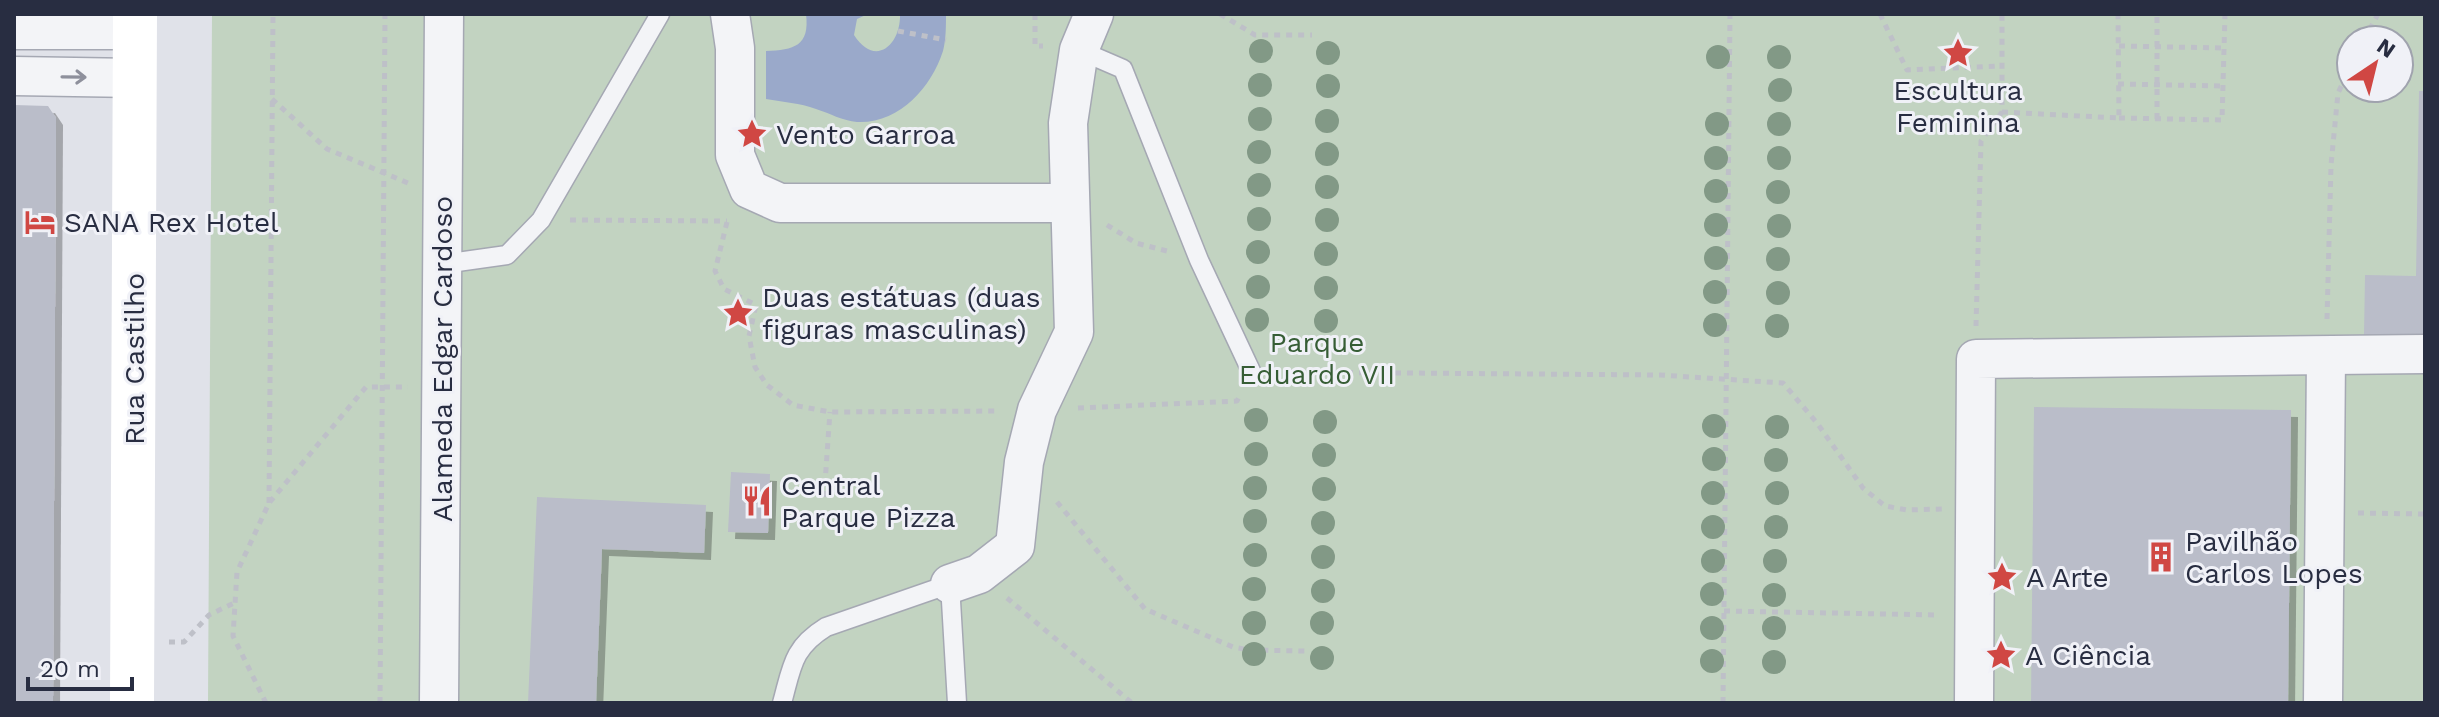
<svg xmlns="http://www.w3.org/2000/svg" width="2439" height="717" font-family="'Work Sans',sans-serif">
  <style>
    .green { fill: #c2d3c1; fill-rule: evenodd }
    .water { fill: #9aa9ca }
    .building { fill: #babdc9; filter: url(#shadow) }
    .lines { fill: none; stroke-linecap: round; stroke-linejoin: round }
    .lane-casing { stroke: #a5a8b3; stroke-width: 21 }
    .street-casing { stroke: #a5a8b3; stroke-width: 41 }
    .path { stroke: #bec0c8; stroke-width: 5; stroke-dasharray: 6 6; stroke-linecap: butt }
    .lane { stroke: #f3f4f7; stroke-width: 18 }
    .street { stroke: #f3f4f7; stroke-width: 38 }
    .secondary { stroke: #fff; stroke-width: 44 }
    .tree { fill: #829986 }
    .oneway { stroke: #8e909c }
    .labels { text-anchor: middle; stroke-width: 6; stroke-linejoin: round; paint-order: stroke }
    .poi-label { font-size: 28px; fill: #282d41; stroke: #f0f1f7; text-anchor: start }
    .park-label { font-size: 28px; fill: #365d35; stroke: #f0f1f7 }
    .street-label { font-size: 28px; fill: #282d41; stroke: #f0f1f7 }
  </style>
  <defs>
    <filter id="shadow"><feDropShadow dx="7" dy="7" stdDeviation="0" flood-color="#0004"/></filter>
  </defs>
  <rect width="100%" height="100%" fill="#e0e2e9"/>
  <path class="green" d="M212 14H2425V703H208ZM2351 40H2399V88H2351Z"/>
  <path class="water" d="M806 14H868L857 19 854 35C875 68 901 45 900 14H946C946 26 946 40 943 51 931 88 899 124 857 122 843 121 829 113 816 109 800 103 783 102 766 99V51C794 50 810 46 806 14Z"/>
  <g class="building">
    <polygon points="2419,91 2425,91 2425,335 2364,335 2365,275 2416,276"/>
    <polygon points="14,105 48,106 56,118 53,703 14,703"/>
    <polygon points="2034,407 2291,410 2288,703 2031,703"/>
    <polygon points="731,472 770,474 768,533 728,532"/>
    <polygon points="537,497 706,505 704,553 602,549 596,703 528,703"/>
  </g>
  <g class="lines">
    <g class="lane-casing">
      <g id="lane">
        <polyline points="1079,50 1123,69 1199,260 1251,371"/>
        <polyline points="443,264 507,255 541,220 660,14"/>
        <path d="M782 703C792 667 792 648 826 627L950 584 957 703"/>
      </g>
    </g>
    <g class="street-casing">
      <g id="street">
        <polyline points="730,14 735,48 735,155 749,189 780,203 1070,203"/>
        <polyline points="14,30 135,30"/>
        <polyline points="14,76 135,78"/>
        <polyline points="950,584 979,574 1015,546 1024,462 1037,410 1074,332 1068,123 1079,50 1094,14"/>
        <polyline points="439,703 444,14"/>
        <polyline points="1974,703 1976,359 2425,354"/>
        <polyline points="2323,703 2326,356"/>
      </g>
    </g>
    <g class="path">
      <polyline points="1035,14 1035,46 1043,46"/>
      <polyline points="1220,14 1255,35 1312,35"/>
      <polyline points="1880,14 1907,70 2001,66"/>
      <polyline points="898,31 946,40"/>
      <polyline points="2364,40 2378,14"/>
      <polyline points="2119,46 2224,48"/>
      <polyline points="2118,84 2223,86"/>
      <polyline points="272,99 327,149 408,183"/>
      <polyline points="2002,112 2119,118 2118,14"/>
      <polyline points="2119,118 2222,120 2225,14"/>
      <polyline points="2157,119 2157,14"/>
      <polyline points="570,220 727,221"/>
      <polyline points="727,222 715,271 724,289 756,305 749,336 755,367 767,385 793,405 830,412 1000,411"/>
      <polyline points="1107,225 1136,243 1167,251"/>
      <polyline points="2327,319 2331,165 2338,93 2351,66"/>
      <polyline points="1976,326 1981,141 2002,112 2002,14"/>
      <polyline points="1275,372 1660,375 1783,383 1817,423 1863,488 1885,506 1907,510 1942,509"/>
      <polyline points="1078,408 1237,401 1240,395"/>
      <polyline points="824,497 830,412"/>
      <polyline points="1057,502 1145,609 1233,647 1249,650 1305,651"/>
      <polyline points="269,503 273,14"/>
      <polyline points="2358,513 2425,514"/>
      <polyline points="1007,598 1132,703"/>
      <polyline points="1724,611 1939,615"/>
      <polyline points="169,642 184,642 209,615 236,602"/>
      <polyline points="266,703 233,636 237,572 269,503 366,387 408,387"/>
      <polyline points="380,703 385,14"/>
      <polyline points="1723,703 1730,14"/>
    </g>
    <use href="#lane" class="lane"/>
    <use href="#street" class="street"/>
    <polyline class="secondary" points="132,703 135,14"/>
  </g>
  <g class="tree">
    <circle cx="1261" cy="51" r="12"/>
    <circle cx="1328" cy="53" r="12"/>
    <circle cx="1718" cy="57" r="12"/>
    <circle cx="1779" cy="57" r="12"/>
    <circle cx="1260" cy="85" r="12"/>
    <circle cx="1328" cy="86" r="12"/>
    <circle cx="1780" cy="90" r="12"/>
    <circle cx="1260" cy="119" r="12"/>
    <circle cx="1327" cy="121" r="12"/>
    <circle cx="1717" cy="124" r="12"/>
    <circle cx="1779" cy="124" r="12"/>
    <circle cx="1259" cy="152" r="12"/>
    <circle cx="1327" cy="154" r="12"/>
    <circle cx="1716" cy="158" r="12"/>
    <circle cx="1779" cy="158" r="12"/>
    <circle cx="1259" cy="185" r="12"/>
    <circle cx="1327" cy="187" r="12"/>
    <circle cx="1716" cy="191" r="12"/>
    <circle cx="1778" cy="192" r="12"/>
    <circle cx="1259" cy="219" r="12"/>
    <circle cx="1327" cy="220" r="12"/>
    <circle cx="1716" cy="225" r="12"/>
    <circle cx="1779" cy="226" r="12"/>
    <circle cx="1258" cy="252" r="12"/>
    <circle cx="1326" cy="254" r="12"/>
    <circle cx="1716" cy="258" r="12"/>
    <circle cx="1778" cy="259" r="12"/>
    <circle cx="1258" cy="287" r="12"/>
    <circle cx="1326" cy="288" r="12"/>
    <circle cx="1715" cy="292" r="12"/>
    <circle cx="1778" cy="293" r="12"/>
    <circle cx="1257" cy="320" r="12"/>
    <circle cx="1326" cy="321" r="12"/>
    <circle cx="1715" cy="325" r="12"/>
    <circle cx="1777" cy="326" r="12"/>
    <circle cx="1256" cy="420" r="12"/>
    <circle cx="1325" cy="422" r="12"/>
    <circle cx="1714" cy="426" r="12"/>
    <circle cx="1777" cy="427" r="12"/>
    <circle cx="1256" cy="454" r="12"/>
    <circle cx="1324" cy="455" r="12"/>
    <circle cx="1714" cy="459" r="12"/>
    <circle cx="1776" cy="460" r="12"/>
    <circle cx="1255" cy="488" r="12"/>
    <circle cx="1324" cy="489" r="12"/>
    <circle cx="1713" cy="493" r="12"/>
    <circle cx="1777" cy="493" r="12"/>
    <circle cx="1255" cy="521" r="12"/>
    <circle cx="1323" cy="523" r="12"/>
    <circle cx="1713" cy="527" r="12"/>
    <circle cx="1776" cy="527" r="12"/>
    <circle cx="1255" cy="555" r="12"/>
    <circle cx="1323" cy="557" r="12"/>
    <circle cx="1713" cy="561" r="12"/>
    <circle cx="1775" cy="561" r="12"/>
    <circle cx="1254" cy="589" r="12"/>
    <circle cx="1323" cy="591" r="12"/>
    <circle cx="1712" cy="594" r="12"/>
    <circle cx="1774" cy="595" r="12"/>
    <circle cx="1254" cy="623" r="12"/>
    <circle cx="1322" cy="623" r="12"/>
    <circle cx="1712" cy="628" r="12"/>
    <circle cx="1774" cy="628" r="12"/>
    <circle cx="1254" cy="654" r="12"/>
    <circle cx="1322" cy="658" r="12"/>
    <circle cx="1712" cy="661" r="12"/>
    <circle cx="1774" cy="662" r="12"/>
  </g>
  <defs><path id="oneway-shaft" d="M-6 0H5M1.5-3L5.5 0L1.5 3" fill="none" stroke-width="1.6" stroke-linecap="round" stroke-linejoin="round" transform="scale(2)"/></defs>
  <use class="oneway" href="#oneway-shaft" transform="translate(74 77) rotate(1)"/>
  <defs>
    <g id="sight-bare" transform="scale(2.4)"><path d="M0-6L1.8-2.2L6-1.7L2.9 1.2L3.7 5.4L0 3.3L-3.7 5.4L-2.9 1.2L-6-1.7L-1.8-2.2Z" fill="#d04743" stroke="#f0f1f7" stroke-width="2.5" paint-order="stroke"/></g>
    <g id="hotel-bare" transform="scale(2.4)"><path d="M-6-4.5h1.5V1H6V5H4.5V3h-9V5H-6ZM-4 0a1.8 1.8 0 1 1 3.6 0ZM.5 0V-2.5h3Q6-2.5 6 0Z" fill="#d04743" stroke="#f0f1f7" stroke-width="2.5" paint-order="stroke"/></g>
    <g id="restaurant-bare" transform="scale(2.4)"><path d="M-5-6h1v4h1v-4h1v4h1v-4h1v5L-1.5 .5V6h-2V.5L-5-1ZM5-6V6H3V1.5H1.5Q1.5-4 5-6Z" fill="#d04743" stroke="#f0f1f7" stroke-width="2.5" paint-order="stroke"/></g>
    <g id="building-bare" transform="scale(2.4)"><path d="M-4-6H4V6H1V3H-1V6H-4ZM-2.5-4.3h1.7v1.8h-1.7ZM.8-4.3h1.7v1.8H.8ZM-2.5-1h1.7V.8h-1.7ZM.8-1h1.7V.8H.8Z" fill="#d04743" stroke="#f0f1f7" stroke-width="2.5" paint-order="stroke"/></g>
  </defs>
  <g fill-rule="evenodd">
    <use href="#sight-bare" x="1958" y="53"/>
    <use href="#sight-bare" x="752" y="134"/>
    <use href="#hotel-bare" x="40" y="222"/>
    <use href="#sight-bare" x="738" y="313"/>
    <use href="#restaurant-bare" x="757" y="501"/>
    <use href="#building-bare" x="2161" y="557"/>
    <use href="#sight-bare" x="2002" y="577"/>
    <use href="#sight-bare" x="2001" y="655"/>
  </g>
  <g class="labels">
    <g class="poi-label">
      <text x="1958" y="100" text-anchor="middle">Escultura<tspan x="1958" dy="32">Feminina</tspan></text>
      <text x="776" y="144">Vento Garroa</text>
      <text x="64" y="232">SANA Rex Hotel</text>
      <text x="762" y="307">Duas estátuas (duas<tspan x="762" dy="32">figuras masculinas)</tspan></text>
      <text x="781" y="495">Central<tspan x="781" dy="32">Parque Pizza</tspan></text>
      <text x="2185" y="551">Pavilhão<tspan x="2185" dy="32">Carlos Lopes</tspan></text>
      <text x="2026" y="587">A Arte</text>
      <text x="2025" y="665">A Ciência</text>
    </g>
    <g class="park-label">
      <text x="1317" y="352">Parque<tspan x="1317" dy="32">Eduardo VII</tspan></text>
    </g>
    <g class="street-label">
      <text transform="translate(134 359) rotate(-90)" y="10">Rua Castilho</text>
      <text transform="translate(442 359) rotate(-90)" y="10">Alameda Edgar Cardoso</text>
    </g>
  </g>
  <rect width="2439" height="717" fill="none" stroke="#282d41" stroke-width="32"/>
  <g transform="translate(2375 64) rotate(35)"><circle r="38" fill="#f0f1f7" stroke="#a0a3ae" stroke-width="2"/>
  <path d="M0-6L14 30L0 20L-14 30Z" fill="#d04743"/>
  <text y="-12" font-size="22" font-weight="bold" text-anchor="middle" fill="#282d41">N</text>
  </g>
  <path d="M28 677v12h104v-12" fill="none" stroke="#282d41" stroke-width="4"/>
  <text x="40" y="677" font-size="24" fill="#282d41" stroke="#f0f1f7" stroke-width="6" paint-order="stroke">20 m</text>
</svg>
